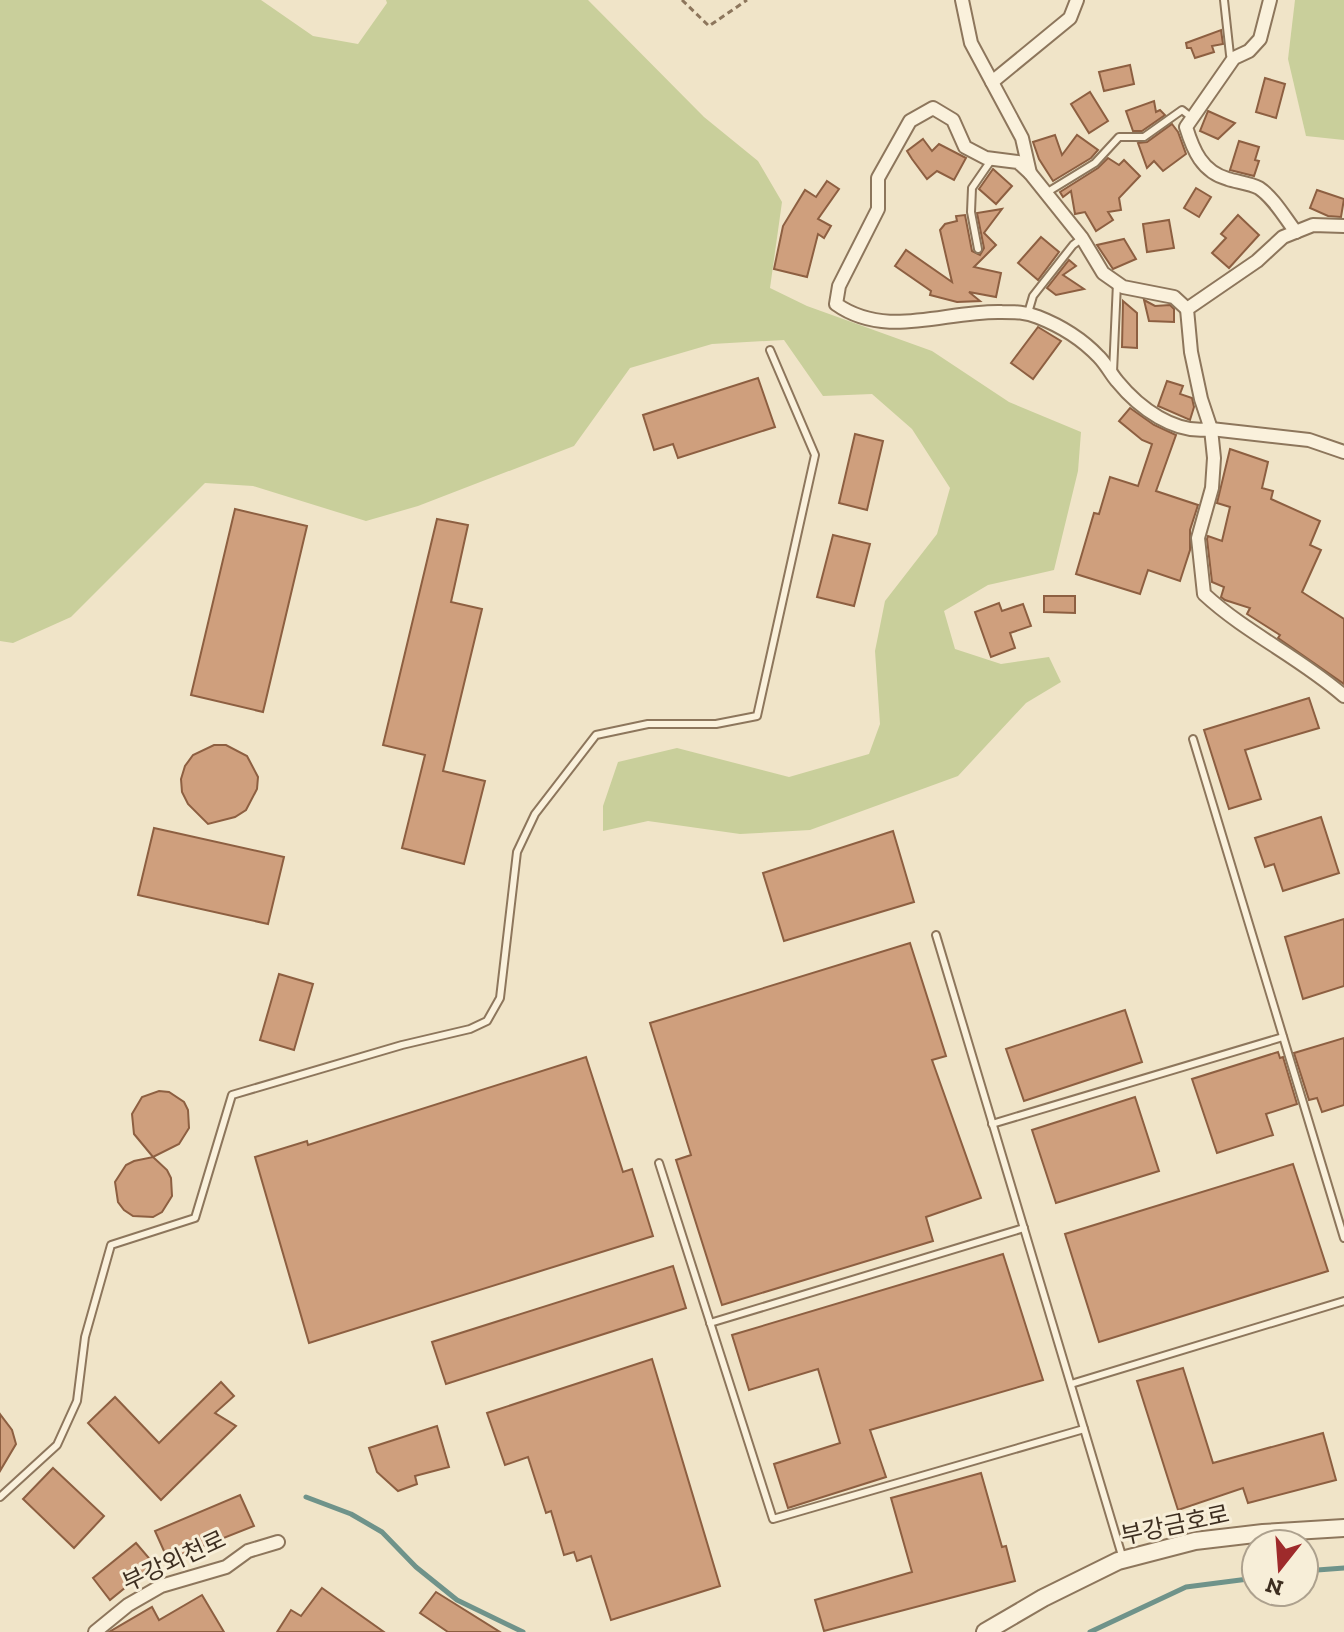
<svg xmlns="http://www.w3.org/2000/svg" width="1344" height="1632" font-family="'Zilla Slab','Noto Sans KR',serif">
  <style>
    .green { fill: #c9cf9b }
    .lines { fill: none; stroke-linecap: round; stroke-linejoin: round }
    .stream { stroke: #6f938a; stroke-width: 5 }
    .building { fill: #cf9f7d; stroke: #8d5f41; stroke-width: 2 }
    .service-casing { stroke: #8d765c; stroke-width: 10 }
    .minor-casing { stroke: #8d765c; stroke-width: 16 }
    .tertiary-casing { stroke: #8d765c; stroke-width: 20 }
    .path { stroke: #8d765c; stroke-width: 3; stroke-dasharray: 6 4; stroke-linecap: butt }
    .service { stroke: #faf1dc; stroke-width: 6 }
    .minor { stroke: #faf1dc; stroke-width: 12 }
    .tertiary { stroke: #faf1dc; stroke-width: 16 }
    .labels { text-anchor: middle; stroke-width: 6; stroke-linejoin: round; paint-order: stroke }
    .street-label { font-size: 24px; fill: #3d2e20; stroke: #f7eed8 }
  </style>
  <rect width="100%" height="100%" fill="#f0e4c8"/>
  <g class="green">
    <polygon points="0,0 261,0 313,36 358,44 387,3 386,0 588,0 704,117 758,161 782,202 770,288 807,306 932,351 1009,402 1081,432 1078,471 1054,570 988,585 944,611 955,649 1001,664 1049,657 1061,682 1026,703 958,776 810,830 740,834 648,821 603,831 603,806 618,762 677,748 789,777 869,754 880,724 875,651 885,601 937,534 950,488 912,429 872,394 823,396 784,340 712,344 630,368 574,446 418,506 366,521 253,486 205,483 71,617 13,643 0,641"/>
    <polygon points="1295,0 1344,0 1344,140 1306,136 1288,59"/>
  </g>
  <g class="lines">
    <g class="stream">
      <polyline points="306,1497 351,1514 382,1532 416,1567 457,1600 523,1632"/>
      <polyline points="1304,1571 1344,1568"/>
      <polyline points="1090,1632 1186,1587 1256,1578"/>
    </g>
  </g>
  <g class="building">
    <polygon points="1221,30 1223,44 1212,46 1214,52 1195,58 1191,48 1187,48 1186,43"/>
    <polygon points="1130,65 1134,84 1104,91 1099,72"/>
    <polygon points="1265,78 1285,84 1276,118 1256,112"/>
    <polygon points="1090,92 1108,121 1089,133 1071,104"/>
    <polygon points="1154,101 1156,112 1160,110 1165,115 1142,131 1133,131 1126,111"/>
    <polygon points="1208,111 1235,123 1218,139 1200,131"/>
    <polygon points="1172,124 1178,132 1186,154 1163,171 1154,161 1147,168 1138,143 1147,142"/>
    <polygon points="1055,135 1062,155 1077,135 1098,150 1091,158 1053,181 1039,159 1033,142"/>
    <polygon points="923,139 932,151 939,144 966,158 954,180 937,171 927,179 912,159 907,151"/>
    <polygon points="1239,141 1259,147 1255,160 1259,161 1254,176 1230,170"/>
    <polygon points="1108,158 1119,165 1124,160 1140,176 1119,198 1121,210 1108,212 1113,220 1096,231 1085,212 1075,214 1071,191 1063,197 1060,192 1098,168"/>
    <polygon points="993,169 1012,186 996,204 979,189"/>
    <polygon points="827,181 839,189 818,219 831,226 824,238 818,234 807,277 774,269 783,226 805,190 816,197"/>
    <polygon points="1196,188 1211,197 1199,217 1184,208"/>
    <polygon points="1317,190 1344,199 1341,217 1328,216 1310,208"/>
    <polygon points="1002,209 984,233 996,245 974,267 1001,273 996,297 969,292 980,301 957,302 930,295 931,291 895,266 906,250 952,282 940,230 945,224 957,221 956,216 965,215 972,251 980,255 984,248 977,213"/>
    <polygon points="1238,215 1259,235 1229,268 1212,253 1226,238 1221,234"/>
    <polygon points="1169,220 1174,248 1147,252 1143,224"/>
    <polygon points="1041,237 1059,252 1038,280 1018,263"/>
    <polygon points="1124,239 1136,259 1113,269 1097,245"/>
    <polygon points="1069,260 1076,266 1063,275 1084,289 1056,295 1047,288"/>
    <polygon points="1144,300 1155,306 1170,305 1174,309 1174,322 1149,321"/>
    <polygon points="1123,301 1137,313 1137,348 1122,347"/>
    <polygon points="1038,327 1061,341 1033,379 1011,363"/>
    <polygon points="758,378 775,427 678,458 673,444 654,450 643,415"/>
    <polygon points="1167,381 1183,386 1180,394 1192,398 1194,407 1190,420 1158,406"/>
    <polygon points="1130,408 1154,425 1176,435 1156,491 1198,505 1190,530 1190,550 1180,581 1148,570 1140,594 1076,574 1094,513 1099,514 1110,477 1138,486 1152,444 1142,440 1119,421"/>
    <polygon points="855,434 883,441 867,510 839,503"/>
    <polygon points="1230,449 1268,462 1262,488 1273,491 1271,499 1320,521 1310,545 1321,550 1302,592 1344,619 1344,684 1278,638 1280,635 1247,614 1250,608 1225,600 1221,597 1224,587 1212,582 1207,539 1208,536 1222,541 1230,507 1217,503"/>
    <polygon points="235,509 307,526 263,712 191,695"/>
    <polygon points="437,519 468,525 451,602 482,609 443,771 485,781 464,864 402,848 425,755 383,745"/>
    <polygon points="833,535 870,544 854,606 817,597"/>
    <polygon points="1044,596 1075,596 1075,613 1044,612"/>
    <polygon points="999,603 1002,611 1023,604 1031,626 1010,633 1015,648 991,657 975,612"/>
    <polygon points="1309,698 1319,728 1245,750 1261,799 1229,809 1204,730"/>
    <polygon points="214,745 226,745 247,756 258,777 257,789 246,810 235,817 208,824 188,804 182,792 181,779 185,766 193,755"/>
    <polygon points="1321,817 1339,873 1283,891 1274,864 1265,867 1255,838"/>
    <polygon points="154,828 284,857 268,924 138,895"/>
    <polygon points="893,831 914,902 784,941 763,873"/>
    <polygon points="1344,919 1344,986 1303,999 1285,937"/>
    <polygon points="910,943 946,1056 932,1060 981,1198 926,1217 933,1241 722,1305 676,1160 691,1155 650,1023"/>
    <polygon points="279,974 313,984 294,1050 260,1040"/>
    <polygon points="1125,1010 1142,1062 1024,1101 1006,1049"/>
    <polygon points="1344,1038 1344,1105 1322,1112 1317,1098 1309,1100 1294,1053"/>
    <polygon points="1278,1052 1280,1058 1283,1057 1297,1104 1266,1114 1273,1135 1217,1153 1192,1079"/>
    <polygon points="586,1057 623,1172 632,1169 653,1236 309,1343 255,1157 307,1141 308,1145"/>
    <polygon points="159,1091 169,1092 184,1102 188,1110 189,1128 179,1144 153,1157 134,1134 132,1114 142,1097"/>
    <polygon points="1135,1097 1159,1171 1056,1203 1032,1130"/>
    <polygon points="153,1157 167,1170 171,1178 172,1196 162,1212 153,1217 133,1216 124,1210 118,1202 115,1182 126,1165 134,1161"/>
    <polygon points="1293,1164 1328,1271 1099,1342 1065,1234"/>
    <polygon points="1003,1254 1043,1380 870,1430 886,1477 788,1508 774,1464 840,1443 818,1369 749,1390 732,1335"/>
    <polygon points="673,1266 686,1308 446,1384 432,1342"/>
    <polygon points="652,1359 720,1586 611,1620 591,1556 577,1561 574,1552 564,1555 551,1511 546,1513 528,1457 505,1465 487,1413"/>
    <polygon points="1183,1368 1213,1463 1323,1433 1336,1480 1248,1503 1243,1488 1178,1510 1137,1381"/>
    <polygon points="221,1382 234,1396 215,1413 236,1426 161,1500 88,1423 115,1397 159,1443"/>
    <polygon points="0,1414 12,1430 16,1444 0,1471"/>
    <polygon points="437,1426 449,1467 415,1476 417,1484 398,1491 377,1472 369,1448"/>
    <polygon points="53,1468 104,1516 74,1548 23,1499"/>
    <polygon points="981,1473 1002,1547 1006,1546 1015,1581 824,1631 815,1600 912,1572 891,1498"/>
    <polygon points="240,1495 254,1526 168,1560 155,1531"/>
    <polygon points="136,1543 154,1564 110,1600 93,1578"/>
    <polygon points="322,1588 384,1632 277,1632 291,1610 301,1616"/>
    <polygon points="436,1592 500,1632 448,1632 420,1613"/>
    <polygon points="202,1595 224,1632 109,1632 152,1607 159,1620"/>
  </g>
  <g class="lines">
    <g class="service-casing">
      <g id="service">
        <polyline points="1224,0 1230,55 1234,58"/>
        <polyline points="1046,193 1095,163 1119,137 1144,137 1182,110 1191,117"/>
        <polyline points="978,249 971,212 972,188 992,159"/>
        <polyline points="1028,313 1033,296 1073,245 1081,239"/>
        <polyline points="1113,372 1117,283"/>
        <polyline points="1193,739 1344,1238"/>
        <polyline points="936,935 1123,1559"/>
        <polyline points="992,1124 1283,1037"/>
        <polyline points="659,1163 773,1519 1084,1429"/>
        <polyline points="710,1323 1024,1228"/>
        <polyline points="1071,1384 1344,1301"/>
        <polyline points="0,1497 57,1445 77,1401 85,1337 111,1245 195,1218 232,1095 402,1045 470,1029 487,1021 500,998 517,852 535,814 596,735 648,724 716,724 757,716 815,455 770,350"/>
      </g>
    </g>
    <g class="minor-casing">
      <g id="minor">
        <polyline points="962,0 971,43 1022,138 1030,173 1082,238 1103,273 1123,287 1174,297 1187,309"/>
        <path d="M1270 0 1260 39 1249 51 1234 58 1186 127C1193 150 1202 172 1228 179 1237 182 1250 183 1259 188 1274 198 1285 218 1296 232"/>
        <polyline points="992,82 1070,18 1077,0"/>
        <path d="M1030 173 1018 162 986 158 965 147 953 120 933 108 910 121 878 178V209L839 286 836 304C887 340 946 310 1002 312 1015 312 1026 312 1038 317 1061 326 1082 339 1099 357 1106 364 1111 374 1117 381 1139 408 1175 435 1211 429L1309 440 1344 452"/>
        <path d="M1344 226 1313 225 1283 237 1257 261 1187 309 1191 352 1201 399 1211 429 1214 458 1212 488 1198 538 1204 594C1246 633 1301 658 1344 696"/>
        <polyline points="95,1632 128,1605 161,1586 226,1567 248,1551 278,1542"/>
      </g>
    </g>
    <g class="tertiary-casing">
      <polyline id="tertiary" points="985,1632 1043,1598 1118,1561 1195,1541 1263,1533 1344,1528"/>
    </g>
    <polyline class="path" points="682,0 709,26 747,0"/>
    <use href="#service" class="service"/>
    <use href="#minor" class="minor"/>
    <use href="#tertiary" class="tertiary"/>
  </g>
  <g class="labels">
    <g class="street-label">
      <text transform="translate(1175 1525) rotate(-12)" y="8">부강금호로</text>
      <text transform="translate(174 1561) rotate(-25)" y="8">부강외천로</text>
    </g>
  </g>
  <g transform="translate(1280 1568) rotate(197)"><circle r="38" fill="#f7eed8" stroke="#ada18e" stroke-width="2"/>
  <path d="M0-6L14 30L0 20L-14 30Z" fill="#9e2a2b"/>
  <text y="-12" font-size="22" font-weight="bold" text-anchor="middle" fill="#3d2e20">N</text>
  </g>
</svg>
